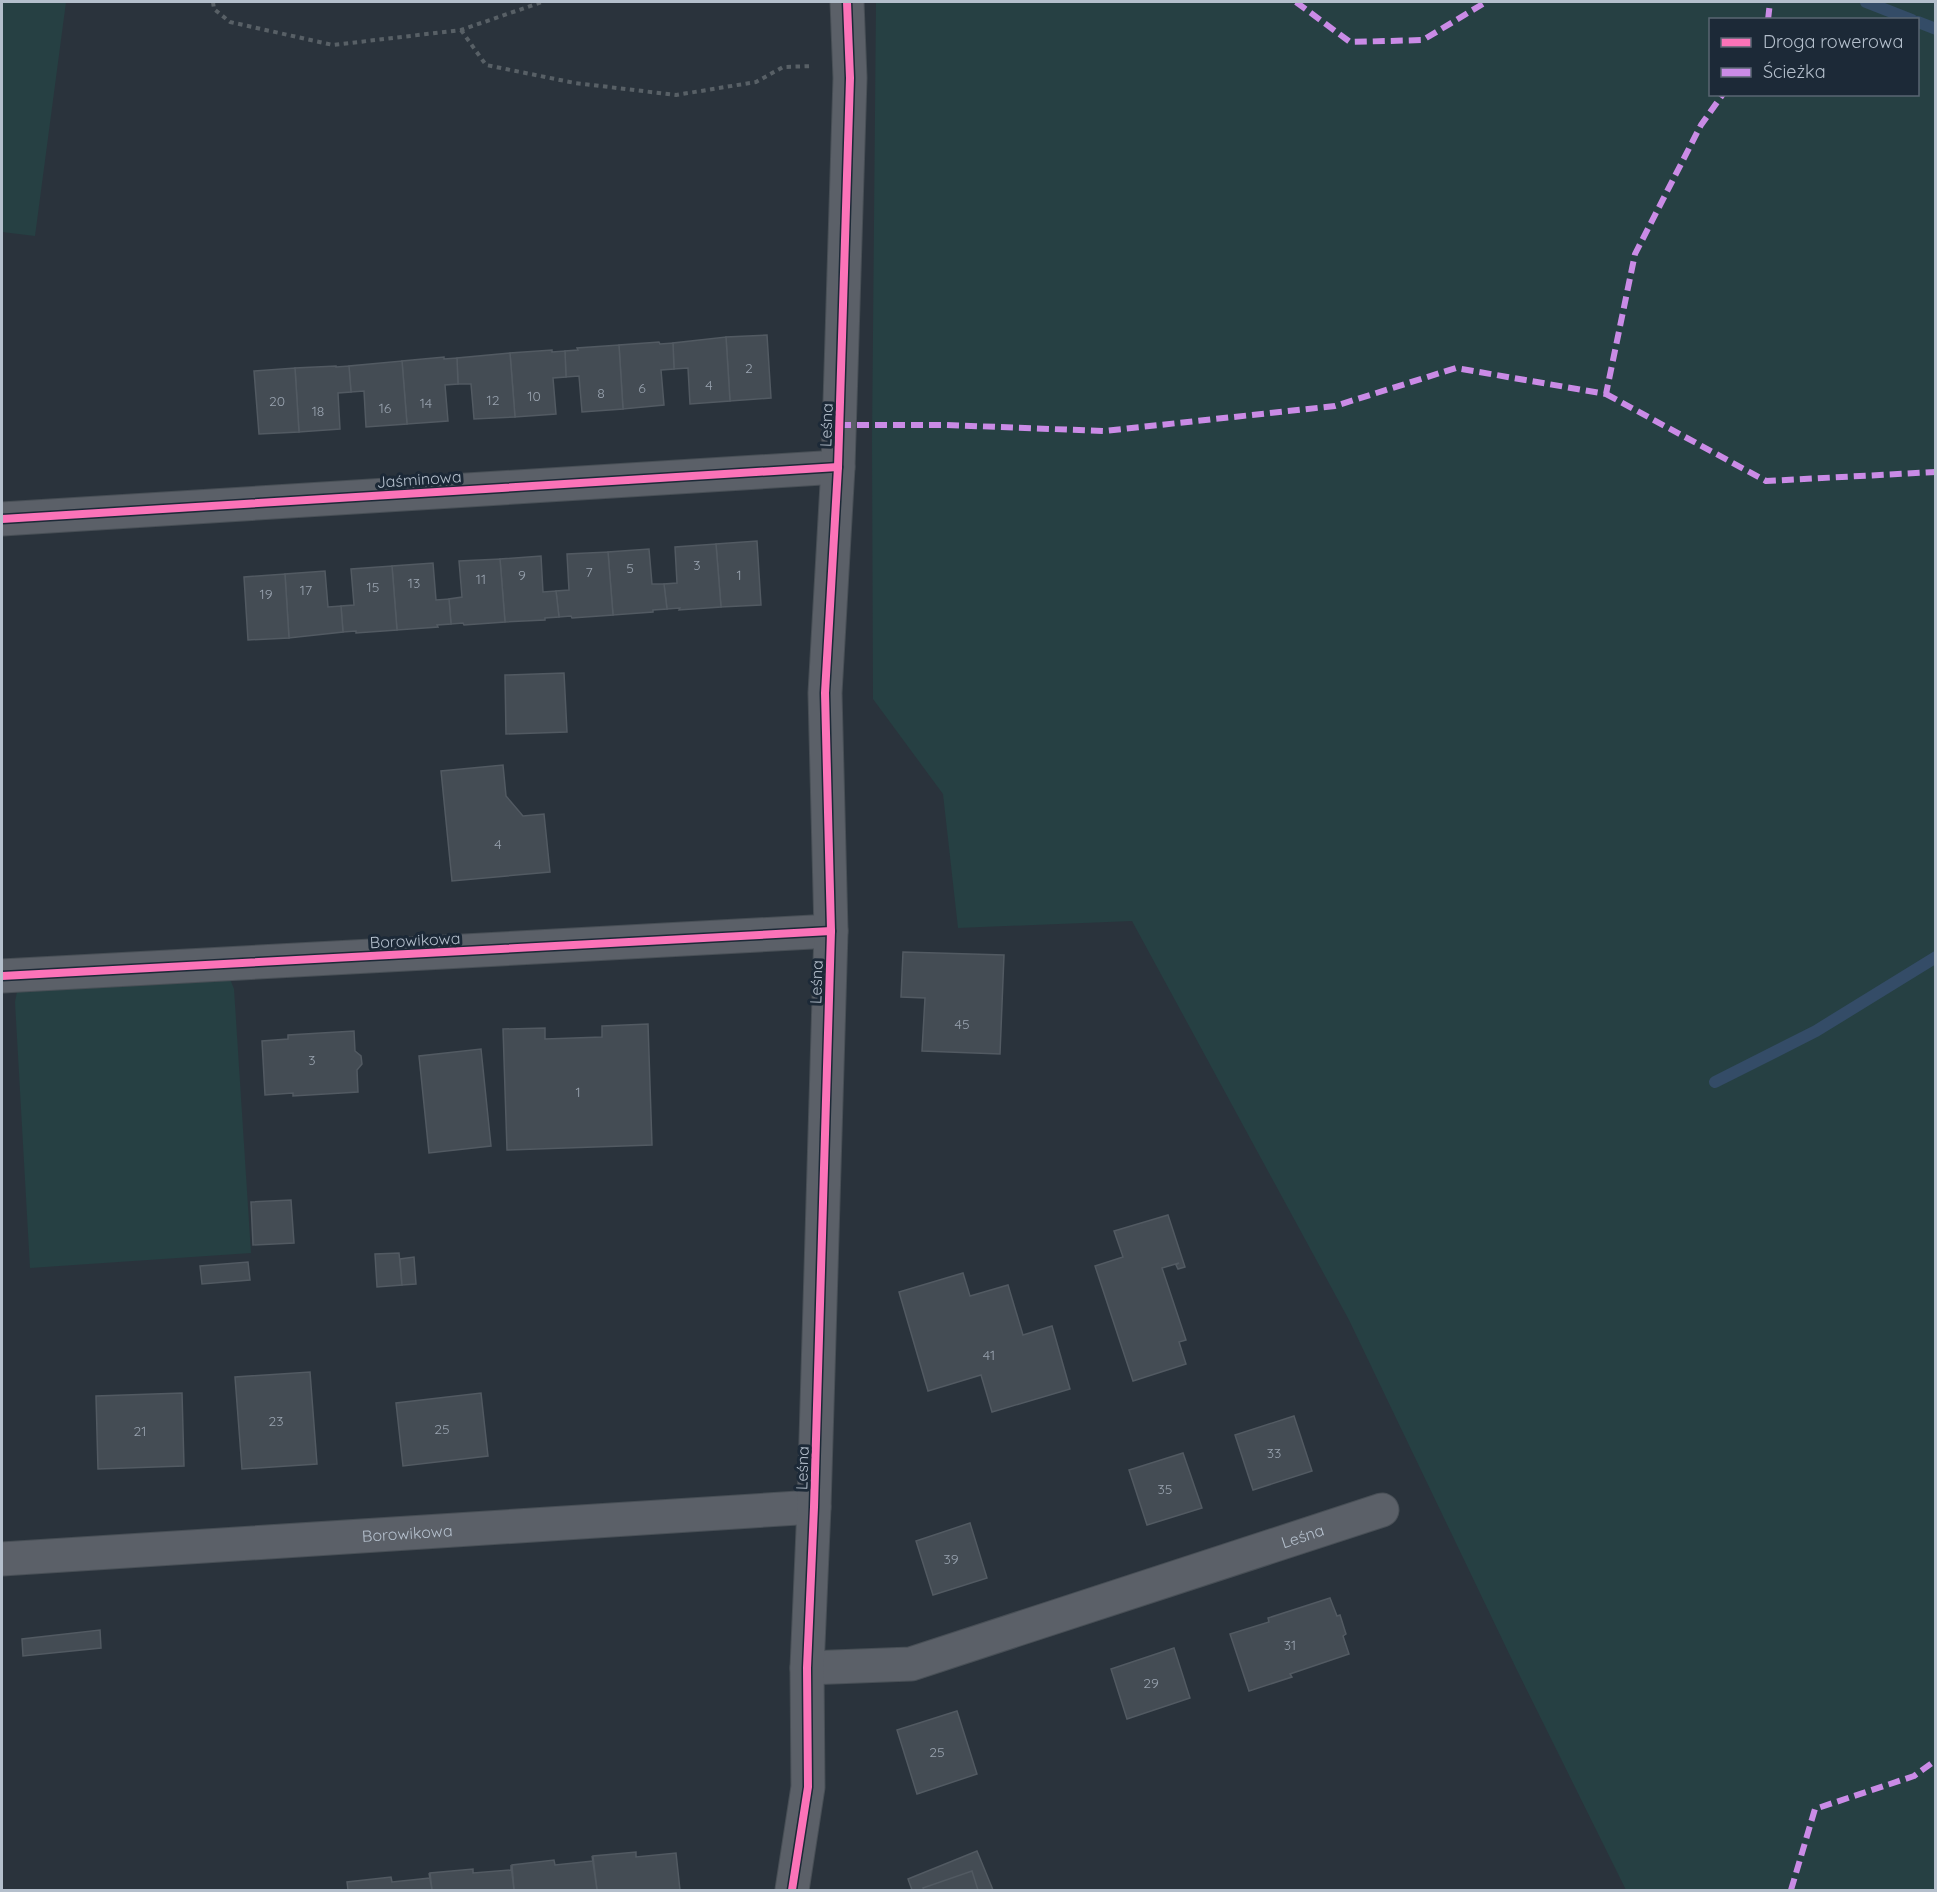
<svg xmlns="http://www.w3.org/2000/svg" width="1937" height="1892" font-family="Quicksand,sans-serif">
  <style>
    .green { fill: #264043; fill-rule: evenodd }
    .lines { fill: none; stroke-linecap: round; stroke-linejoin: round }
    .stream { stroke: #344c67; stroke-width: 12 }
    .building { fill: #444c54; stroke: #525a62; stroke-width: 1.5 }
    .minor-casing { stroke: #484f56; stroke-width: 35 }
    .path { stroke: #586066; stroke-width: 4; stroke-dasharray: 4.5 4.5; stroke-linecap: butt }
    .minor { stroke: #5b6068; stroke-width: 33 }
    .quiet { stroke: #ca8be6; stroke-width: 6; stroke-dasharray: 12 6; stroke-linecap: butt }
    .cycleway-casing { stroke: #1c2937; stroke-width: 11 }
    .cycleway { stroke: #fb73b8; stroke-width: 8 }
    .labels { text-anchor: middle; stroke-width: 6; stroke-linejoin: round; paint-order: stroke }
    .number-label { font-size: 14px; fill: #98a2ae }
    .street-label { font-size: 16px; fill: #b4bfcc; stroke: #1c2937 }
  </style>
  <rect width="100%" height="100%" fill="#2a333c"/>
  <g class="green">
    <polygon points="2,2 66,2 35,236 2,232"/>
    <path d="M876 2H1935V1890H1626L1515 1666 1349 1320 1132 921 958 928 943 794 873 699 872 441ZM1710 20H1918V94H1710Z"/>
    <polygon points="230,979 234,989 251,1253 30,1268 15,1002 17,992"/>
  </g>
  <g class="lines">
    <g class="stream">
      <polyline points="1866,2 1912,20"/>
      <polyline points="1918,22 1936,29"/>
      <polyline points="1715,1082 1816,1031 1936,957"/>
    </g>
  </g>
  <g class="building">
    <polygon points="767,335 771,398 730,401 726,337"/>
    <polygon points="726,337 730,401 690,404 688,368 674,369 673,343"/>
    <polygon points="659,342 660,344 673,343 674,369 661,370 664,405 623,409 619,345"/>
    <polygon points="619,345 623,409 582,412 579,376 566,377 565,351 578,350 577,348"/>
    <polygon points="552,350 552,352 565,351 566,377 553,378 556,414 515,417 510,353"/>
    <polygon points="510,353 515,417 474,419 471,384 458,384 457,358"/>
    <polygon points="444,357 444,359 457,358 458,384 445,385 448,421 407,424 402,361"/>
    <polygon points="402,361 407,424 366,427 364,391 351,392 349,366"/>
    <polygon points="336,366 336,367 349,366 351,392 338,393 340,429 299,432 295,368"/>
    <polygon points="295,368 299,432 259,434 254,371"/>
    <polygon points="757,541 761,605 721,607 716,544"/>
    <polygon points="716,544 721,607 679,610 680,608 667,609 664,584 677,583 675,547"/>
    <polygon points="649,549 652,584 664,584 667,609 653,610 653,612 613,615 608,552"/>
    <polygon points="608,552 613,615 572,618 571,616 559,617 556,591 569,590 567,554"/>
    <polygon points="541,556 543,592 556,591 559,617 545,618 545,620 505,622 500,559"/>
    <polygon points="500,559 505,622 464,625 463,623 451,624 449,599 462,597 459,561"/>
    <polygon points="433,563 436,600 449,599 451,624 437,625 438,627 397,630 392,566"/>
    <polygon points="392,566 397,630 356,633 356,631 343,632 341,606 354,605 351,569"/>
    <polygon points="325,571 328,607 341,606 343,632 289,638 285,574"/>
    <polygon points="285,574 289,638 248,640 244,577"/>
    <polygon points="564,673 567,732 506,734 505,675"/>
    <polygon points="503,765 506,796 523,816 544,814 550,872 452,881 441,771"/>
    <polygon points="903,952 1004,955 1000,1054 922,1051 925,998 901,997"/>
    <polygon points="648,1024 652,1145 507,1150 503,1029 545,1028 545,1039 602,1037 602,1026"/>
    <polygon points="354,1031 355,1051 361,1056 362,1064 357,1070 358,1092 293,1096 293,1093 265,1095 262,1041 288,1039 288,1035"/>
    <polygon points="481,1049 491,1146 429,1153 419,1056"/>
    <polygon points="291,1200 294,1243 253,1245 251,1202"/>
    <polygon points="1168,1215 1185,1267 1178,1269 1176,1265 1179,1263 1162,1268 1186,1340 1179,1342 1186,1364 1133,1381 1095,1266 1123,1257 1114,1231"/>
    <polygon points="399,1253 402,1285 377,1287 375,1254"/>
    <polygon points="414,1257 416,1284 402,1285 400,1259"/>
    <polygon points="248,1262 250,1280 202,1284 200,1266"/>
    <polygon points="963,1273 970,1296 1008,1285 1023,1335 1052,1326 1070,1389 992,1412 981,1375 928,1391 899,1292"/>
    <polygon points="310,1372 317,1464 242,1469 235,1377"/>
    <polygon points="182,1393 184,1466 98,1469 96,1396"/>
    <polygon points="481,1393 488,1456 403,1466 396,1403"/>
    <polygon points="1294,1416 1312,1471 1253,1490 1235,1435"/>
    <polygon points="1183,1453 1202,1508 1147,1525 1129,1470"/>
    <polygon points="970,1523 987,1578 933,1595 916,1541"/>
    <polygon points="1330,1598 1337,1616 1340,1615 1346,1634 1343,1636 1349,1654 1290,1674 1292,1677 1249,1691 1230,1634 1269,1622 1268,1618"/>
    <polygon points="100,1630 101,1648 23,1656 22,1639"/>
    <polygon points="1174,1648 1190,1698 1127,1719 1111,1669"/>
    <polygon points="957,1711 977,1774 917,1794 897,1730"/>
    <polygon points="977,1851 993,1890 912,1890 908,1879"/>
    <polygon points="636,1852 636,1857 676,1853 680,1890 597,1890 593,1856"/>
    <polygon points="592,1856 597,1890 514,1890 512,1865 554,1860 555,1865 593,1861"/>
    <polygon points="511,1865 514,1890 432,1890 430,1873 473,1869 473,1873 511,1870"/>
    <polygon points="972,1871 978,1890 924,1890 923,1888"/>
    <polygon points="429,1873 432,1890 348,1890 347,1882 391,1877 392,1882 430,1878"/>
  </g>
  <g class="lines">
    <g class="minor-casing">
      <g id="minor">
        <polyline points="2,519 838,467"/>
        <polyline points="2,976 831,931"/>
        <path id="s1" d="M2 1559 814 1507"/>
        <path id="s2" d="M807 1668 911 1664 1382 1510"/>
        <polyline points="792,1890 808,1787 807,1668 814,1507 831,931 825,693 838,467 850,78 847,2"/>
      </g>
    </g>
    <g class="path">
      <polyline points="213,2 214,9 230,22 333,45 461,30 542,2"/>
      <polyline points="461,30 486,65 575,83 676,95 756,82 783,67 813,66"/>
    </g>
    <use href="#minor" class="minor"/>
    <g class="quiet">
      <polyline points="1296,2 1350,42 1423,40 1486,2"/>
      <polyline points="1768,20 1770,2"/>
      <polyline points="1606,394 1766,481 1936,472"/>
      <polyline points="839,425 947,425 1104,431 1335,406 1456,368 1606,394 1635,254 1701,125 1723,94"/>
      <polyline points="1791,1890 1815,1809 1914,1776 1936,1760"/>
    </g>
    <g class="cycleway-casing">
      <g id="cycleway">
        <polyline points="2,519 838,467"/>
        <polyline points="2,976 831,931"/>
        <polyline points="792,1890 808,1787 807,1668 814,1507 831,931 825,693 838,467 850,78 847,2"/>
      </g>
    </g>
    <use href="#cycleway" class="cycleway"/>
  </g>
  <g class="labels">
    <g class="number-label">
      <text x="749" y="373">2</text>
      <text x="709" y="390">4</text>
      <text x="642" y="393">6</text>
      <text x="601" y="398">8</text>
      <text x="534" y="401">10</text>
      <text x="493" y="405">12</text>
      <text x="277" y="406">20</text>
      <text x="426" y="408">14</text>
      <text x="385" y="413">16</text>
      <text x="318" y="416">18</text>
      <text x="697" y="570">3</text>
      <text x="630" y="573">5</text>
      <text x="589" y="577">7</text>
      <text x="522" y="580">9</text>
      <text x="739" y="580">1</text>
      <text x="481" y="584">11</text>
      <text x="414" y="588">13</text>
      <text x="373" y="592">15</text>
      <text x="306" y="595">17</text>
      <text x="266" y="599">19</text>
      <text x="498" y="849">4</text>
      <text x="962" y="1029">45</text>
      <text x="312" y="1065">3</text>
      <text x="578" y="1097">1</text>
      <text x="989" y="1360">41</text>
      <text x="276" y="1426">23</text>
      <text x="442" y="1434">25</text>
      <text x="140" y="1436">21</text>
      <text x="1274" y="1458">33</text>
      <text x="1165" y="1494">35</text>
      <text x="951" y="1564">39</text>
      <text x="1290" y="1650">31</text>
      <text x="1151" y="1688">29</text>
      <text x="937" y="1757">25</text>
    </g>
    <g class="street-label">
      <text transform="translate(826 425) rotate(-88)" y="6">Leśna</text>
      <text transform="translate(419 479) rotate(-4)" y="6">Jaśminowa</text>
      <text transform="translate(415 940) rotate(-3)" y="6">Borowikowa</text>
      <text transform="translate(816 982) rotate(-88)" y="6">Leśna</text>
      <text transform="translate(802 1468) rotate(-88)" y="6">Leśna</text>
      <text dy="6" stroke="none"><textPath href="#s1" startOffset="406">Borowikowa</textPath></text>
      <text dy="6" stroke="none"><textPath href="#s2" startOffset="516">Leśna</textPath></text>
    </g>
  </g>
  <rect width="1937" height="1892" fill="none" stroke="#b4bfcc" stroke-width="6"/>
  <rect x="1709" y="18" width="210" height="78" fill="#1c2937" stroke="#596573" stroke-width="1.5"/>
  <rect x="1721" y="38" width="30" height="9" fill="#fb73b8" stroke="#596573" stroke-width="1.5"/>
  <text x="1763" y="48" font-size="18" fill="#b4bfcc">Droga rowerowa</text>
  <rect x="1721" y="68" width="30" height="9" fill="#ca8be6" stroke="#596573" stroke-width="1.5"/>
  <text x="1763" y="78" font-size="18" fill="#b4bfcc">Ścieżka</text>
</svg>
